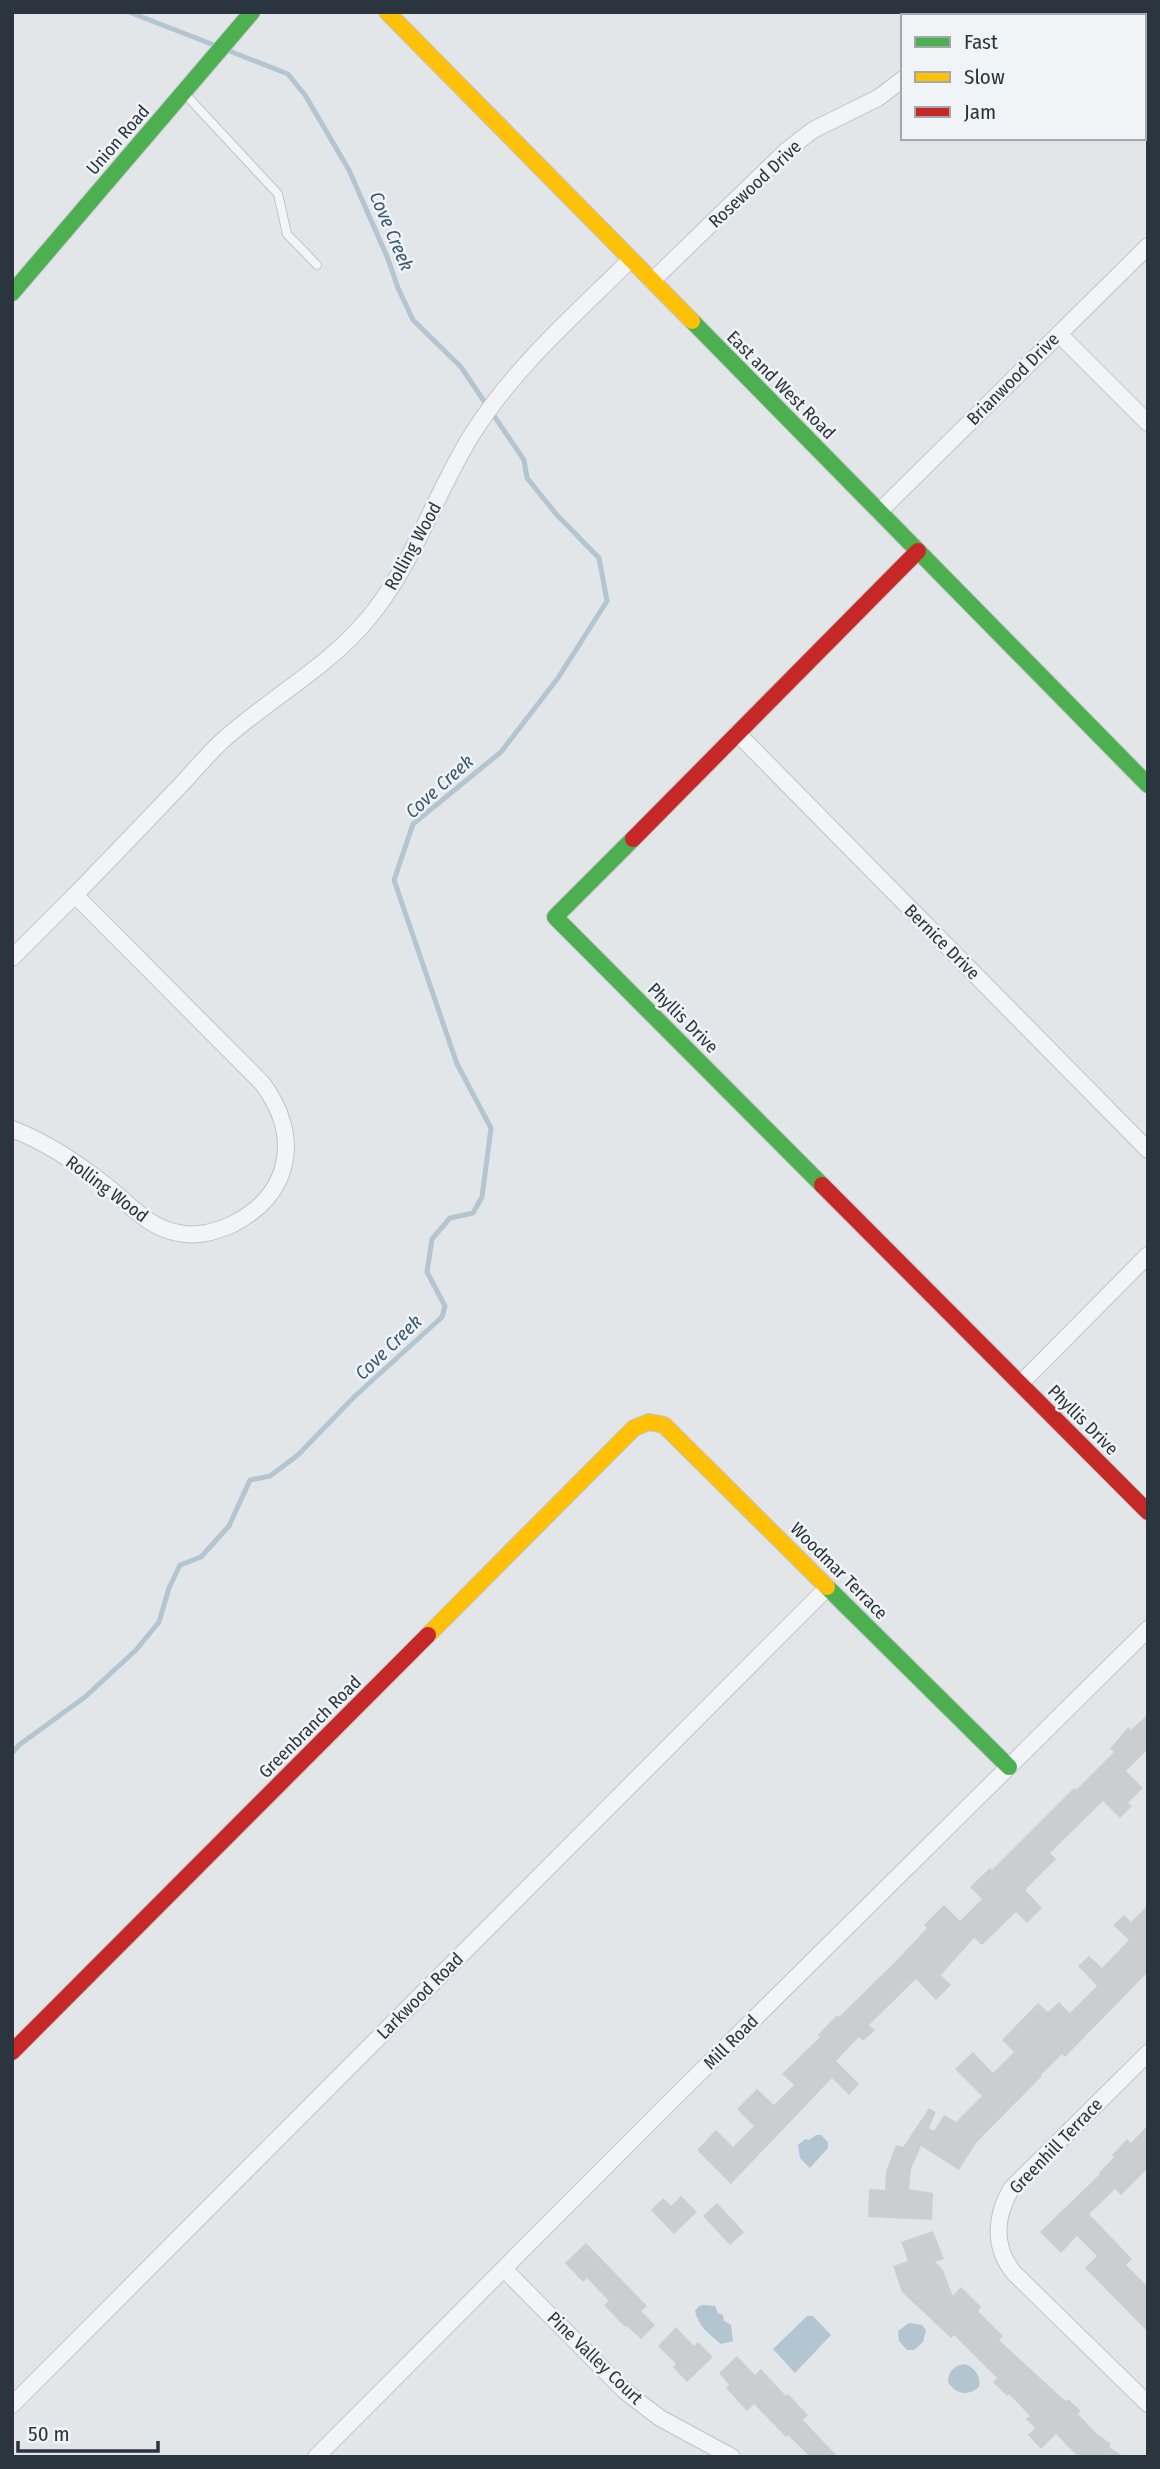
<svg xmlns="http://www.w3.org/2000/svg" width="1160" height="2469" font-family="'Fira Sans Condensed',sans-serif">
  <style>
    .water { fill: #b3c5d1 }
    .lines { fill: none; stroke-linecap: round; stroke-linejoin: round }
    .stream { stroke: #b3c5d1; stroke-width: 5 }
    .building { fill: #cbced0 }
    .lane-casing { stroke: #c1c4c6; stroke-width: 10 }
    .street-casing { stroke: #c1c4c6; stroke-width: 18 }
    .fast-casing { stroke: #c1c4c6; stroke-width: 18 }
    .slow-casing { stroke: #c1c4c6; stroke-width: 18 }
    .jam-casing { stroke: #c1c4c6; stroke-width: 18 }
    .lane { stroke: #f2f4f5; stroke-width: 8 }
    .street { stroke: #f2f4f5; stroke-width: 16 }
    .fast { stroke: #4caf50; stroke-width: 16 }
    .slow { stroke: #ffc107; stroke-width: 16 }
    .jam { stroke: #c62828; stroke-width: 16 }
    .labels { text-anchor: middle; stroke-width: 5; stroke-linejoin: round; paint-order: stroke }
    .street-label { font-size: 18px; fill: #2b3540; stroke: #f1f4f7 }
    .water-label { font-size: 19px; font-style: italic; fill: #385871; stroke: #f1f4f7 }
  </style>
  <rect width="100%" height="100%" fill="#e3e6e8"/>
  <g class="water">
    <polygon points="816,2135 821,2135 828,2142 828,2148 810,2168 800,2158 798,2145 805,2139 809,2140"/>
    <path d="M704 2305 715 2306 718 2313 723 2315 724 2321 731 2325 733 2341 721 2344C709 2334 698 2326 695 2311L699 2306Z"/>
    <polygon points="807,2316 813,2316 831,2335 795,2373 773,2349"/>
    <polygon points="909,2323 922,2325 926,2330 923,2342 914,2350 907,2350 899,2341 898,2331"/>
    <path d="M965 2364C975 2368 981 2376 979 2387 969 2396 956 2395 948 2382 948 2372 954 2365 965 2364Z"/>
  </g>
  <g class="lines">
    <g class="stream">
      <polyline points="129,12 214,45"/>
      <polyline points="12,1753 19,1745 85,1697 136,1650 159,1622 169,1588 180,1565 201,1557 229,1526 250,1480 270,1476 298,1455 354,1397 442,1317 445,1306 427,1272 432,1239 450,1218 473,1213 482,1197 491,1128 457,1064 394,880 413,824 501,752 558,678 607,601 599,558 557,515 527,478 524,460 461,367 413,320 398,288 388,259 349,170 305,95 288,74 227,50"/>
    </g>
  </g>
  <g class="building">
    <polygon points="1148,1714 1148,1749 1126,1771 1143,1788 1128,1803 1132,1806 1120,1818 1103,1801 1050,1853 1056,1859 1025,1890 1042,1908 1027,1923 1016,1912 982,1945 974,1938 941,1975 951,1985 936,2000 916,1979 869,2025 875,2030 863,2041 859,2037 836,2061 859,2084 849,2095 832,2078 731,2184 697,2150 716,2130 733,2147 754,2126 737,2109 757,2089 774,2105 794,2085 782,2074 820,2037 818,2035 837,2015 839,2017 897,1960 927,1928 924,1925 944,1905 960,1921 982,1899 970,1887 990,1868 992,1870 1074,1788 1076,1790 1114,1752 1110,1749 1128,1727 1131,1730"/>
    <polygon points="1148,1905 1148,1972 1065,2057 1062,2054 1041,2075 1042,2076 976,2143 959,2170 921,2146 911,2169 909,2189 933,2193 932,2220 868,2217 869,2189 885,2190 886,2171 896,2145 903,2147 929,2108 936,2112 929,2128 934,2131 944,2115 956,2122 982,2096 955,2069 973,2052 993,2073 1014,2052 1002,2040 1038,2003 1048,2012 1059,2002 1070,2013 1097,1986 1078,1966 1089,1956 1102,1968 1129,1940 1113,1925 1124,1915 1131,1922"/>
    <polygon points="1148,2125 1148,2168 1121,2195 1115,2189 1089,2214 1132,2259 1126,2265 1148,2287 1148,2332 1085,2268 1097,2256 1077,2236 1061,2253 1040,2232 1100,2174 1099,2173 1114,2157 1112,2155 1127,2139 1131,2143"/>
    <polygon points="681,2196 697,2212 674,2234 651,2210 663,2198 671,2206"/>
    <polygon points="717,2203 744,2232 730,2245 703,2216"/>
    <polygon points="933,2231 944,2259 935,2262 943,2270 953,2296 961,2287 981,2307 978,2311 1003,2336 999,2340 1062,2398 1066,2401 1068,2399 1081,2411 1078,2414 1096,2433 1111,2444 1109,2447 1125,2457 1078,2457 1056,2434 1041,2449 1028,2435 1035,2428 1026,2419 1030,2416 1009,2394 1007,2396 993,2382 997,2378 954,2335 951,2338 902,2292 893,2266 908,2261 901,2242"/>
    <polygon points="586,2243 647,2306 641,2311 655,2325 641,2339 627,2326 625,2327 604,2305 609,2301 587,2278 583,2282 565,2263"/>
    <polygon points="676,2327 694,2346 698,2342 713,2357 687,2382 673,2367 676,2364 658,2346"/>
    <polygon points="737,2356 755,2375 761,2369 786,2396 788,2394 808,2415 803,2420 838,2457 810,2457 788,2435 786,2437 754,2404 747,2411 726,2388 729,2385 719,2373"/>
  </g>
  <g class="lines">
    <g class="lane-casing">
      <polyline id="lane" points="186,95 278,194 287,234 317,265"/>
    </g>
    <g class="street-casing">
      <g id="street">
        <polyline points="967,16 971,12"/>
        <polyline points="652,281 786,151 813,130 878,98 903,79"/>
        <polyline points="1059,334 1148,423"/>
        <polyline points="879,512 1148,246"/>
        <polyline points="737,733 1148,1150"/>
        <path d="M75 895C108 861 141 827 174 792 190 776 204 758 221 742 268 699 326 669 367 620 414 564 434 496 471 436 513 368 575 315 631 259"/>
        <path d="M12 958 75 895 262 1083C302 1136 292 1195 231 1225 214 1232 197 1237 179 1233 147 1228 128 1202 104 1184 76 1162 46 1142 12 1129"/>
        <polyline points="1020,1384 1148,1255"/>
        <path d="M1148 2053 1011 2189C995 2217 993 2247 1014 2273L1148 2404"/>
        <polyline points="504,2269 626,2392 660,2418 732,2457"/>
        <polyline points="12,2405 828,1587"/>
        <polyline points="316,2457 667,2105 1148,1629"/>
      </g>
    </g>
    <g class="fast-casing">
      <g id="fast">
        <polyline points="12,293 252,12"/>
        <polyline points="692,321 1148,785"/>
        <polyline points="633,839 555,917 822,1185"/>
        <polyline points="827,1587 1009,1767"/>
      </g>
    </g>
    <g class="slow-casing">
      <g id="slow">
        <polyline points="387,12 692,321"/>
        <polyline points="428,1635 634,1428 649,1422 664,1425 827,1587"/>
      </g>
    </g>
    <g class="jam-casing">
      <g id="jam">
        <polyline points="633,839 918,551"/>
        <polyline points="822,1185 1148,1512"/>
        <polyline points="12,2052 428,1635"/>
      </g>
    </g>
    <use href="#lane" class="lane"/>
    <use href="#street" class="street"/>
    <use href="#fast" class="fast"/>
    <use href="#slow" class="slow"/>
    <use href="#jam" class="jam"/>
  </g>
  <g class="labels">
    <g class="street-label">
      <text transform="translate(118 140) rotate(-49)" y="6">Union Road</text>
      <text transform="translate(755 184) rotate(-43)" y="6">Rosewood Drive</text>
      <text transform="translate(1013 379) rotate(-45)" y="6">Brianwood Drive</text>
      <text transform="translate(781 385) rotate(45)" y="6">East and West Road</text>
      <text transform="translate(413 546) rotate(-61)" y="6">Rolling Wood</text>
      <text transform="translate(942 942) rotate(45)" y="6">Bernice Drive</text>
      <text transform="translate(683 1018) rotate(45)" y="6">Phyllis Drive</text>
      <text transform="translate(107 1189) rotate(37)" y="6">Rolling Wood</text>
      <text transform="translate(1083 1420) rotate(45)" y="6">Phyllis Drive</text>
      <text transform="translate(839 1571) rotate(45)" y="6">Woodmar Terrace</text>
      <text transform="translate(310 1727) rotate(-45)" y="6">Greenbranch Road</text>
      <text transform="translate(420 1996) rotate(-45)" y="6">Larkwood Road</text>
      <text transform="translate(731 2042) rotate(-45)" y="6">Mill Road</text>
      <text transform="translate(1056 2146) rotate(-46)" y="6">Greenhill Terrace</text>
      <text transform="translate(595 2358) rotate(44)" y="6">Pine Valley Court</text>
    </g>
    <g class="water-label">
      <text transform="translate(392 231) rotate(67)" y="7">Cove Creek</text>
      <text transform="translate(439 786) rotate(-42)" y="7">Cove Creek</text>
      <text transform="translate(388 1347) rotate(-44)" y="7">Cove Creek</text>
    </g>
  </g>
  <rect width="1160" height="2469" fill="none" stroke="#2b3540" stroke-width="28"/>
  <rect x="901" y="14" width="245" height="126" fill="#f1f4f7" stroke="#a2a8ae" stroke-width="2"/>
  <rect x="915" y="37" width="35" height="10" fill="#4caf50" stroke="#a2a8ae" stroke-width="2"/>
  <text x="964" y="49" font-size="21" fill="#2b3540">Fast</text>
  <rect x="915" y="72" width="35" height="10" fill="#ffc107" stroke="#a2a8ae" stroke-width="2"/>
  <text x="964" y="84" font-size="21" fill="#2b3540">Slow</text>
  <rect x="915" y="107" width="35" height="10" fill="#c62828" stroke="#a2a8ae" stroke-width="2"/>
  <text x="964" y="119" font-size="21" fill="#2b3540">Jam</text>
  <path d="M18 2441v10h140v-10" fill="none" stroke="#2b3540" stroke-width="3.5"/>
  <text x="28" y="2441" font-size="21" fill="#2b3540" stroke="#f1f4f7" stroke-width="5" paint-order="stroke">50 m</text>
</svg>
